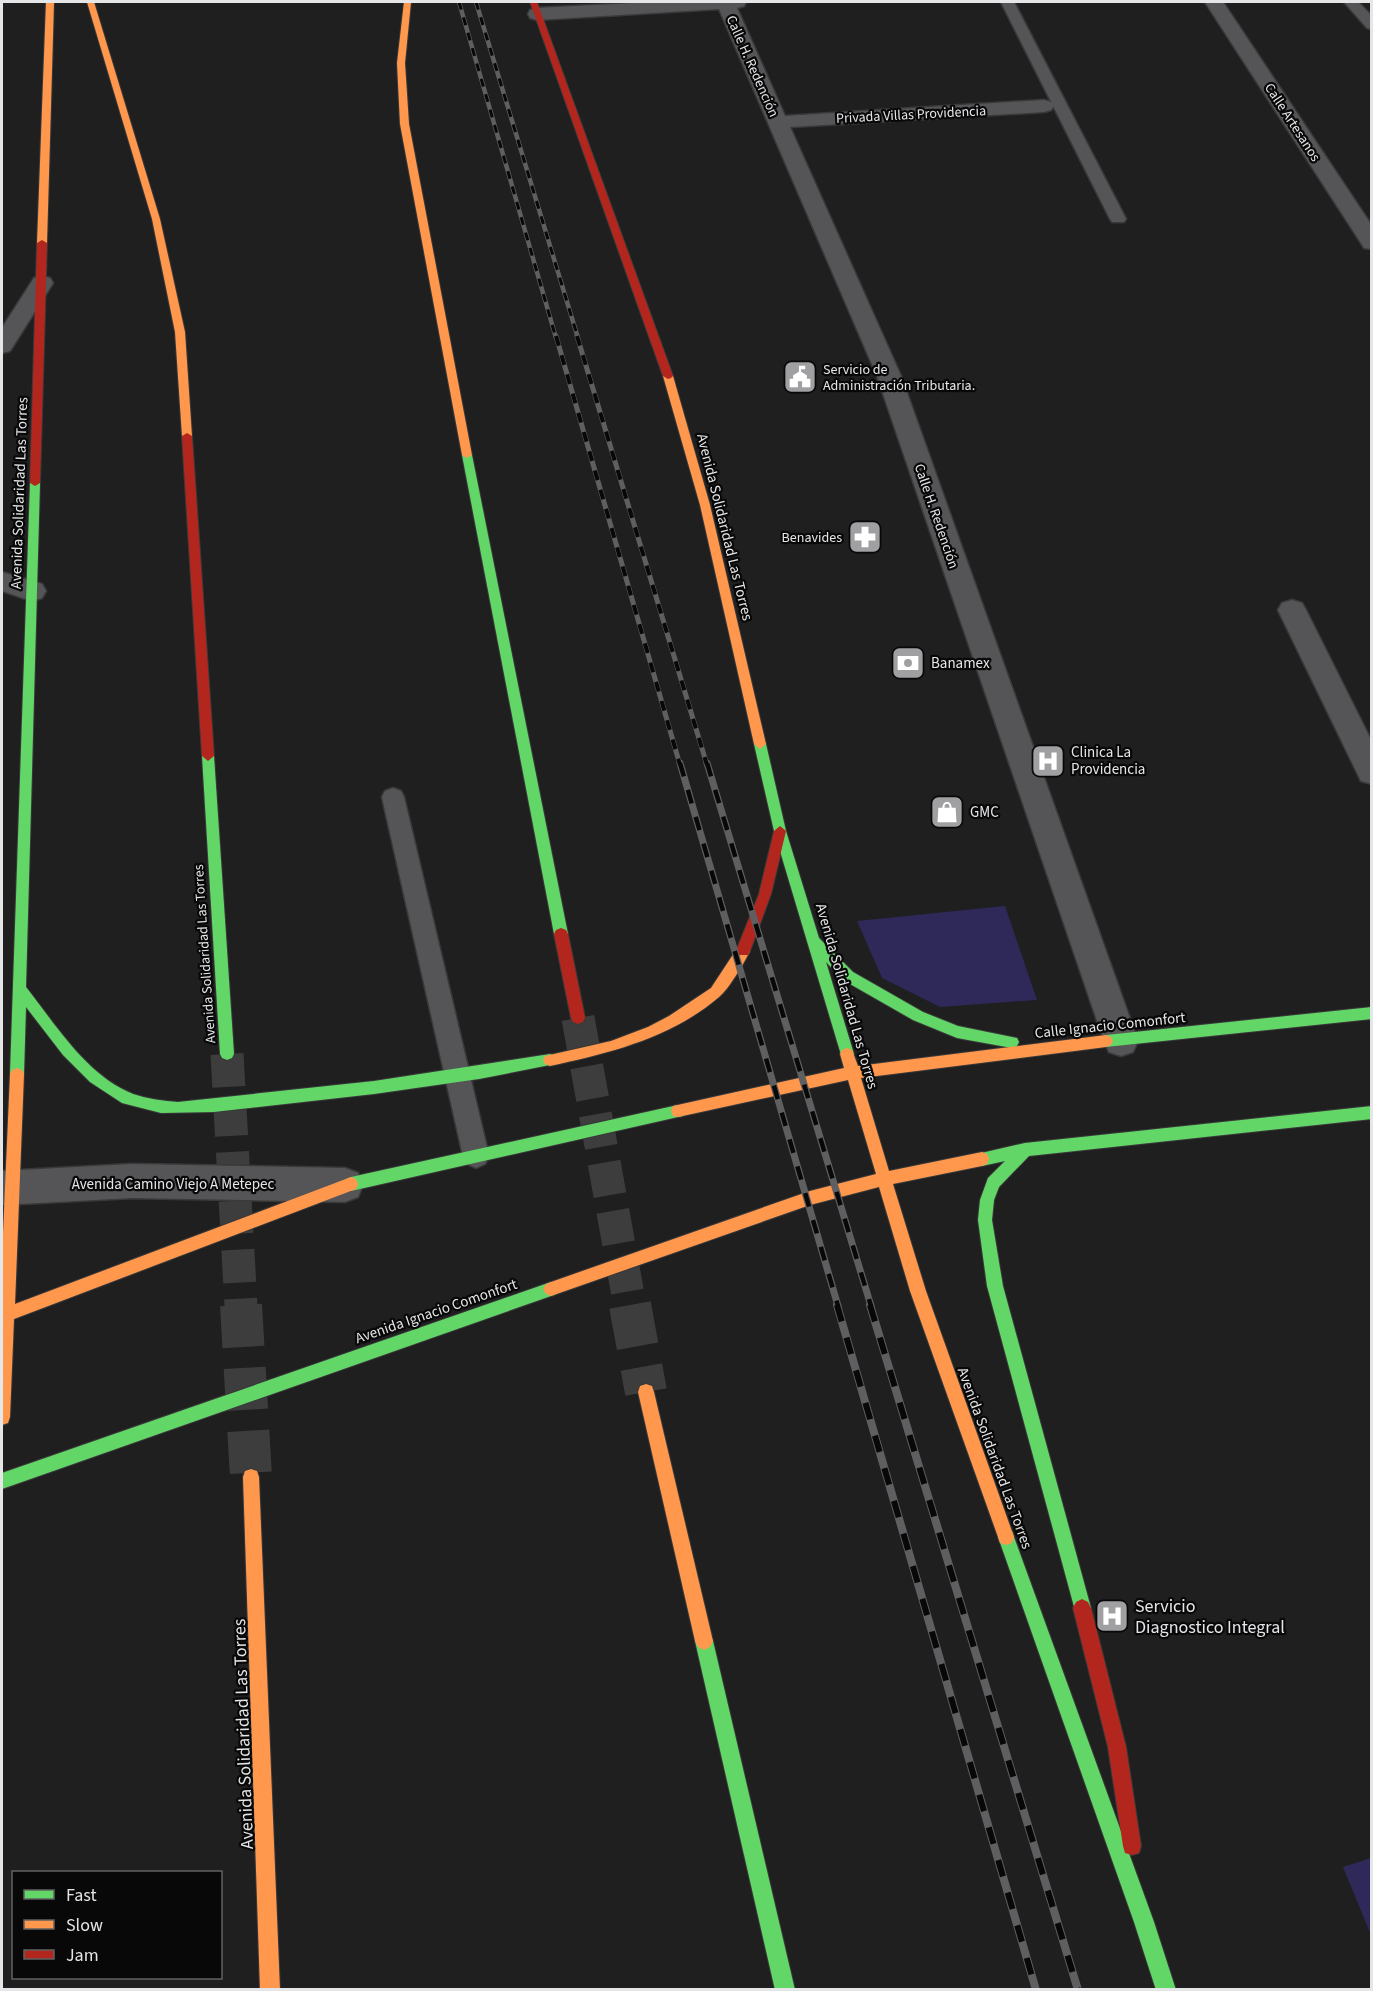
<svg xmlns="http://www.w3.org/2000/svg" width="1373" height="1991" font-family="'Source Sans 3',sans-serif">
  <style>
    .green { fill: #2e2959 }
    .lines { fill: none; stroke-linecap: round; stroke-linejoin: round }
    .secondary-tunnel-far1 { stroke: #3d3d3e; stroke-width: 33; stroke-dasharray: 33 16; stroke-linecap: butt }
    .secondary-tunnel { stroke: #3d3d3e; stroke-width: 42; stroke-dasharray: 42 21; stroke-linecap: butt }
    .lane-casing { stroke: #39393a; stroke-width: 3 }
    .street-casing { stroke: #39393a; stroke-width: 3 }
    .fast-casing { stroke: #39393a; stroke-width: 2 }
    .slow-casing { stroke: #39393a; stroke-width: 2 }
    .jam-casing { stroke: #39393a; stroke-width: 2 }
    .lane { fill: #555557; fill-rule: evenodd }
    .street { fill: #555557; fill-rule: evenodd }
    .fast { fill: #63d668; fill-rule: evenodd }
    .slow { fill: #ff974d; fill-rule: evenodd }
    .jam { fill: #b3261e; fill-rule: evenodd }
    .rail-far3-casing { stroke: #5f5f61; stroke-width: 4.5 }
    .rail-far2-casing { stroke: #5f5f61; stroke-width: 5 }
    .rail-far1-casing { stroke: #5f5f61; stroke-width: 7 }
    .rail-casing { stroke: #5f5f61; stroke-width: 8 }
    .rail-far3 { stroke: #080809; stroke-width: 3; stroke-dasharray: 8; stroke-linecap: butt }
    .rail-far2 { stroke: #080809; stroke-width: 4; stroke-dasharray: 10; stroke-linecap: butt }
    .rail-far1 { stroke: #080809; stroke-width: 4.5; stroke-dasharray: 14; stroke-linecap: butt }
    .rail { stroke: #080809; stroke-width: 6; stroke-dasharray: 17; stroke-linecap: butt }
    .labels { text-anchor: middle; stroke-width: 4.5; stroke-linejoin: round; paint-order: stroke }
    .far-street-label { font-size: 14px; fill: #e5e6e8; stroke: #080809 }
    .far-poi-label { font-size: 14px; fill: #e5e6e8; stroke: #080809; text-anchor: start }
    .street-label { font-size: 15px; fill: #e5e6e8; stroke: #080809 }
    .poi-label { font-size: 15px; fill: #e5e6e8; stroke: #080809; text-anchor: start }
    .near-poi-label { font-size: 18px; fill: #e5e6e8; stroke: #080809; text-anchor: start }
    .near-street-label { font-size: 18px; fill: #e5e6e8; stroke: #080809 }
  </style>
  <rect width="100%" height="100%" fill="#1f1f20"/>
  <g class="green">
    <polygon points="1005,906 1037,1000 940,1007 882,978 857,921"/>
    <polygon points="1371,1858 1372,1858 1371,1935 1343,1867"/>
  </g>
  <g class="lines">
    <g class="secondary-tunnel-far1">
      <polyline points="578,1018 630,1306"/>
      <polyline points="227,1054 241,1306"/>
    </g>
    <g class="secondary-tunnel">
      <polyline points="241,1305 251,1477"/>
      <polyline points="630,1305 646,1392"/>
    </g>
    <g class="lane-casing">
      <g id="lane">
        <polygon points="1001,2 1014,2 1126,219 1124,222 1112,222 1110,219"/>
        <polygon points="1344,2 1358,2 1372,16 1372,29 1367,28"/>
        <polygon points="393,788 401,791 404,797 489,1156 485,1164 476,1168 467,1164 463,1156 382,797 385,791"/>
      </g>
    </g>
    <g class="street-casing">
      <g id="street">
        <polygon points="653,2 746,2 744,6 737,8 785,116 1044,100 1051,102 1054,106 1051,110 1044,112 790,127 901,376 1138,1041 1133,1052 1121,1056 1109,1052 1104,1041 877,376 719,9 537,20 530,18 528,14 530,10 537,8"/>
        <polygon points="1205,2 1223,2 1372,226 1372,249 1364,248 1361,243"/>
        <polygon points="42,276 50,278 53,283 10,351 2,353 2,328 34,278"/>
        <polygon points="2,572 42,584 46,591 42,598 32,601 2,591"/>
        <polygon points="1292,600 1302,603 1306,610 1372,742 1372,784 1361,781 1278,610 1282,603"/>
        <polygon points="132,1164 345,1168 358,1173 363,1185 358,1197 345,1202 132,1198 2,1205 2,1171"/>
      </g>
    </g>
    <g class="fast-casing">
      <g id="fast">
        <polygon points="467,452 472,455 568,934 566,938 556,938 554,934 462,455"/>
        <path d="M35 480 40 483 26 987C56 1025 86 1075 133 1094 148 1099 163 1101 178 1102L374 1081 550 1054 555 1056 557 1060 555 1064 479 1079 374 1094 214 1112 161 1113 122 1103 90 1082 63 1055 26 1007 24 1074 22 1078 17 1080 12 1078 10 1074 30 483Z"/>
        <polygon points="760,739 766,744 786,831 819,938 853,972 923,1012 958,1026 1017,1038 1019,1042 1017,1046 1012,1048 957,1038 913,1020 843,980 826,962 854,1054 852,1058 847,1060 842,1058 774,831 754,744"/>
        <polygon points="208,751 214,756 234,1054 232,1058 227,1060 222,1058 220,1054 202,756"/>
        <polygon points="1372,1007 1372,1019 1106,1047 1101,1045 1099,1041 1101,1037 1106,1035"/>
        <polygon points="678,1105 683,1106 685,1111 683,1116 678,1117 351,1191 346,1189 344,1184 346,1179 351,1177"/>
        <polygon points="1372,1106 1372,1119 1029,1156 999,1187 994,1200 992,1220 1003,1286 1091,1608 1088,1614 1082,1617 1076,1614 987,1286 978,1220 980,1200 988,1178 1005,1161 982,1166 977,1164 975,1159 977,1154 1025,1143"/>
        <polygon points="551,1282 556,1284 559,1289 556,1294 551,1296 2,1489 2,1473"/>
        <polygon points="1006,1529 1012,1531 1014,1537 1154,1922 1176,1990 1156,1990 1134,1922 998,1537 1000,1531"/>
        <polygon points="704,1632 710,1635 713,1641 795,1990 775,1990 695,1641 698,1635"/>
      </g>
    </g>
    <g class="slow-casing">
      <g id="slow">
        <polygon points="46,2 54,2 47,243 42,246 37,243"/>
        <polygon points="87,2 94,2 160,219 185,332 192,436 187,439 182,436 175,332 152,219"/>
        <polygon points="404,2 411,2 405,63 409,124 472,455 467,458 462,455 400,124 397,63"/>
        <polygon points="668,373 673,376 710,505 766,744 760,749 754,744 700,505 663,376"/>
        <path d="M743 945 748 947 750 951C744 963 729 989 719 997 671 1038 610 1053 550 1066L545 1064 543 1060 545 1056 611 1041 648 1027 669 1016 711 988 738 947Z"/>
        <polygon points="1106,1035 1111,1037 1113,1041 1111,1045 1106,1047 861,1078 889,1171 982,1152 987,1154 989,1159 987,1164 982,1166 893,1184 926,1291 1014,1537 1012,1543 1006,1545 1000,1543 998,1537 910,1291 879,1187 810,1205 551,1296 546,1294 543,1289 546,1284 551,1282 810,1191 876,1174 848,1080 678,1117 673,1116 671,1111 673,1106 844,1068 840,1054 842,1050 847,1048 852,1050 858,1066"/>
        <polygon points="17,1068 22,1070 24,1074 15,1304 351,1177 356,1179 358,1184 356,1189 14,1319 10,1417 8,1423 2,1425 2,1256 10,1074 12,1070"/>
        <polygon points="646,1384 652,1386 654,1392 713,1641 710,1647 704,1650 698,1647 695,1641 638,1392 640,1386"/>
        <polygon points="251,1469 257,1471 259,1477 280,1990 260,1990 243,1477 245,1471"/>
      </g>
    </g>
    <g class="jam-casing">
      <g id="jam">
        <polygon points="530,2 537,2 673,376 671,378 668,379 663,376"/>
        <polygon points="42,240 47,243 40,483 35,486 30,483 37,243"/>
        <polygon points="187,433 192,436 214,756 208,761 202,756 182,436"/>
        <polygon points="780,826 786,831 771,894 750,951 748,955 738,955 736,951 759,894 774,831"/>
        <polygon points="561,928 566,930 568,934 585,1018 583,1022 578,1024 573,1022 571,1018 554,934 556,930"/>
        <polygon points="1082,1599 1088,1602 1091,1608 1126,1747 1141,1846 1139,1853 1132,1855 1125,1853 1123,1846 1108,1747 1073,1608 1076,1602"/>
      </g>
    </g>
    <use href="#lane" class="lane"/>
    <use href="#street" class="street"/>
    <use href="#fast" class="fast"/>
    <use href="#slow" class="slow"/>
    <use href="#jam" class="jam"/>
    <g class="rail-far3-casing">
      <g id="rail-far3">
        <polyline points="459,2 556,338"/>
        <polyline points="476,2 578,338"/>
      </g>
    </g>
    <g class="rail-far2-casing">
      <g id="rail-far2">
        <polyline points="556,336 680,765"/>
        <polyline points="577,336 707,765"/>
      </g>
    </g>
    <g class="rail-far1-casing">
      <g id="rail-far1">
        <polyline points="680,763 838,1306"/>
        <polyline points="707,763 871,1306"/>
      </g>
    </g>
    <g class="rail-casing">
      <g id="rail">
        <polyline points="837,1305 1036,1990"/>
        <polyline points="870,1305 1078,1990"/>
      </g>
    </g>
    <use href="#rail-far3" class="rail-far3"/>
    <use href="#rail-far2" class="rail-far2"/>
    <use href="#rail-far1" class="rail-far1"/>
    <use href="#rail" class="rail"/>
  </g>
  <defs>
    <g id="civic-square" transform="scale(1.725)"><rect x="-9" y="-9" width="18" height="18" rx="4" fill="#a0a0a2" stroke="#080809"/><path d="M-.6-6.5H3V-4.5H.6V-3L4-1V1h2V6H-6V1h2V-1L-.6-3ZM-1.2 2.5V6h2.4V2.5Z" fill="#fff"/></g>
    <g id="pharmacy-square" transform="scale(1.725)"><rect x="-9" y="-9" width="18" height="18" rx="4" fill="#a0a0a2" stroke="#080809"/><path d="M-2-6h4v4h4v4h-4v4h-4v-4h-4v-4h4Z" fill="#fff"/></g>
    <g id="bank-square" transform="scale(1.725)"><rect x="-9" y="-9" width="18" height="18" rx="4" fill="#a0a0a2" stroke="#080809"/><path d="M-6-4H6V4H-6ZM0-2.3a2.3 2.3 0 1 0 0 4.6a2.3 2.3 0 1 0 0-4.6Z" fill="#fff"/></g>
    <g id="hospital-square" transform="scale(1.725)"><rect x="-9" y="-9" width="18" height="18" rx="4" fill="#a0a0a2" stroke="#080809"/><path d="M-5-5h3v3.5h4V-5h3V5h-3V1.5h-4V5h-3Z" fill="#fff"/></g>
    <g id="shop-square" transform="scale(1.725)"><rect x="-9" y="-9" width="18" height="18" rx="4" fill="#a0a0a2" stroke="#080809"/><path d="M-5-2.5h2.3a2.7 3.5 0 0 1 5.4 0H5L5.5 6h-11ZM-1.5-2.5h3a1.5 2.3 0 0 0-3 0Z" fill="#fff"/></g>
  </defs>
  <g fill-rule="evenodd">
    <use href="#civic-square" x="800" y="377"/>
    <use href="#pharmacy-square" x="865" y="537"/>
    <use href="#bank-square" x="908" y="663"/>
    <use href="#hospital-square" x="1048" y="761"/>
    <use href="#shop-square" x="947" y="812"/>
    <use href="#hospital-square" x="1112" y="1616"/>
  </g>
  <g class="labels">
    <g class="far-street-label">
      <text transform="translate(753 66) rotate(66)" y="5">Calle H. Redención</text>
      <text transform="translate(911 114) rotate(-3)" y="5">Privada Villas Providencia</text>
      <text transform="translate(1293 122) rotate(57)" y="5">Calle Artesanos</text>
      <text transform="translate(937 516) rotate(71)" y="5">Calle H. Redención</text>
      <text transform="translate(204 954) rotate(-94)" y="5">Avenida Solidaridad Las Torres</text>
    </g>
    <g class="far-poi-label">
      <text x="823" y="374">Servicio de<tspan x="823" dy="16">Administración Tributaria.</tspan></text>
      <text x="842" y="542" text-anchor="end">Benavides</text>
    </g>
    <g class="street-label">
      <text transform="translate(19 493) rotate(-88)" y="5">Avenida Solidaridad Las Torres</text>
      <text transform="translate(725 527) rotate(76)" y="5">Avenida Solidaridad Las Torres</text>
      <text transform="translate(847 996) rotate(74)" y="5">Avenida Solidaridad Las Torres</text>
      <text transform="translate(1110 1025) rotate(-6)" y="5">Calle Ignacio Comonfort</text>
      <text x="173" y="1189">Avenida Camino Viejo A Metepec</text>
      <text transform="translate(436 1311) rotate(-19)" y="5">Avenida Ignacio Comonfort</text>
      <text transform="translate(995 1458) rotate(70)" y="5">Avenida Solidaridad Las Torres</text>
    </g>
    <g class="poi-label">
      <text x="931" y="668">Banamex</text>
      <text x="1071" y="757">Clinica La<tspan x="1071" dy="17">Providencia</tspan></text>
      <text x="970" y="817">GMC</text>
    </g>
    <g class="near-poi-label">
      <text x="1135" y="1612">Servicio<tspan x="1135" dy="21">Diagnostico Integral</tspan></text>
    </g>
    <g class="near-street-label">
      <text transform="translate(243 1734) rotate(-92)" y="6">Avenida Solidaridad Las Torres</text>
    </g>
  </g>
  <rect width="1373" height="1991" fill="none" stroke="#e5e6e8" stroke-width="6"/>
  <rect x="12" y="1871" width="210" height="108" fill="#080809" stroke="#606162" stroke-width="1.5"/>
  <rect x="24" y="1890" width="30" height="9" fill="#63d668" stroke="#606162" stroke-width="1.5"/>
  <text x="66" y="1901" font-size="18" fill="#e5e6e8">Fast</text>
  <rect x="24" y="1920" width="30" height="9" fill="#ff974d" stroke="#606162" stroke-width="1.5"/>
  <text x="66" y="1931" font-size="18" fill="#e5e6e8">Slow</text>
  <rect x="24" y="1950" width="30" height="9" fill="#b3261e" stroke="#606162" stroke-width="1.5"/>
  <text x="66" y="1961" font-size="18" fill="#e5e6e8">Jam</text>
</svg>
